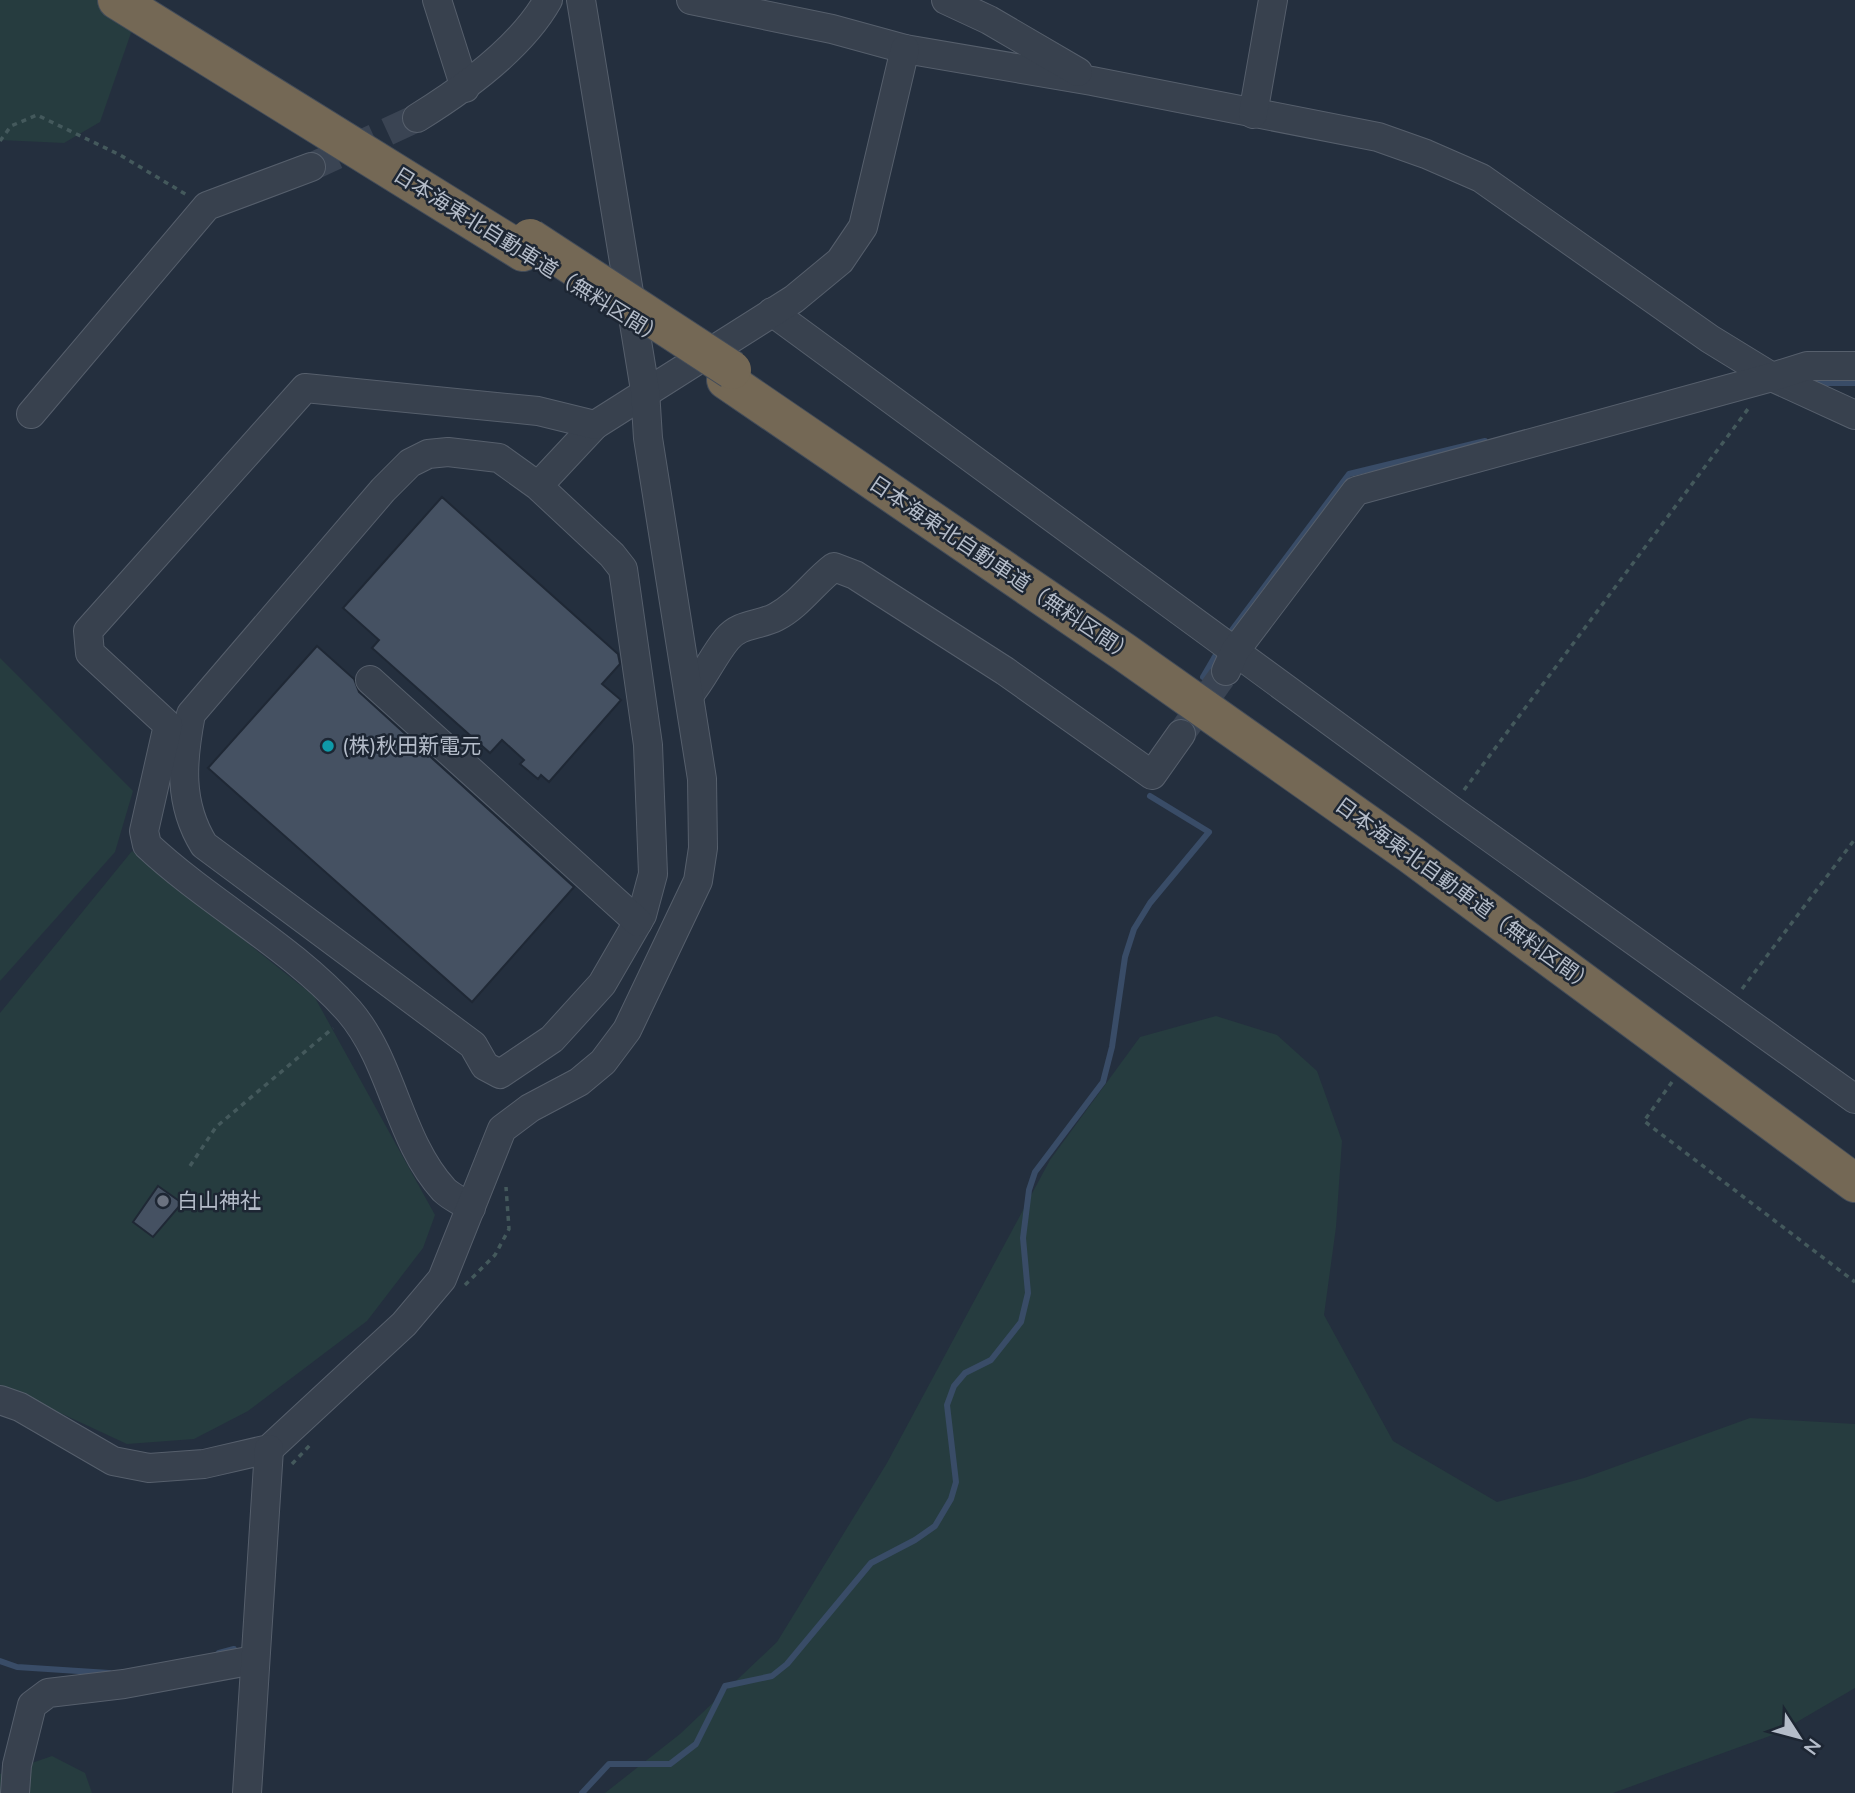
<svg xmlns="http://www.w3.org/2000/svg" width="1855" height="1793" font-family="Mulish,'Noto Sans JP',sans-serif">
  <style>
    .green { fill: #263c3f }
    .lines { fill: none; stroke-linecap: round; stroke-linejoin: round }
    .stream { stroke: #394c67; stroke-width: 6 }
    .building { fill: #455162; stroke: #1f2835; stroke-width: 2 }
    .minor-tunnel { stroke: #3a4453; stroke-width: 28; stroke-dasharray: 28 14; stroke-linecap: butt }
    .minor-casing { stroke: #565f6c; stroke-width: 30 }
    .highway-casing { stroke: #434c59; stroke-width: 40 }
    .path { stroke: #44595c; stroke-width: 3.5; stroke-dasharray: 5 5; stroke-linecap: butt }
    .minor { stroke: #38414e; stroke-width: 28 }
    .highway { stroke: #746855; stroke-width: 38 }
    .highway-bridge-casing { stroke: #434c59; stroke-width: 40; stroke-linecap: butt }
    .highway-bridge { stroke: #746855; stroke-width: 38 }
    .culture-dot { fill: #0f9aa8; stroke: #1d2633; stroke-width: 2.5 }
    .worship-dot { fill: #6b7280; stroke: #1d2633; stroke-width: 2.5 }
    .labels { text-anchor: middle; stroke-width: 5; stroke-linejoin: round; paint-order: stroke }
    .street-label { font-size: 21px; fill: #b4bcc9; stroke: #1d2633 }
    .poi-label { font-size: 21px; fill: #b4bcc9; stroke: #1d2633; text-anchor: start }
  </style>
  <rect width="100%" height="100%" fill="#242f3e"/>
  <g class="green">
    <polygon points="0,0 133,0 132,30 100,122 64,143 0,140"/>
    <polygon points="0,658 133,791 115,852 0,981"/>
    <polygon points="132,851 314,996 435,1215 423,1248 367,1321 248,1411 194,1439 127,1444 0,1385 0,1013"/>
    <polygon points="1216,1016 1277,1035 1317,1071 1342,1141 1336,1227 1324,1315 1393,1441 1497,1502 1584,1478 1750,1418 1855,1424 1855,1688 1778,1733 1613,1793 605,1793 680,1734 777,1642 887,1463 1050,1160 1140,1037"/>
    <polygon points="52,1756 85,1773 92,1793 0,1793 0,1774"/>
  </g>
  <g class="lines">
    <g class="stream">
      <polyline points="1811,383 1855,383"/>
      <polyline points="1232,630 1349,474 1485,441"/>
      <polyline points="1203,677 1217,653"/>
      <polyline points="219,1653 234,1649"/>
      <polyline points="0,1661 17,1667 109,1673"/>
      <polyline points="582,1793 609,1764 670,1764 696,1744 725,1686 772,1676 787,1664 871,1563 915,1540 935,1526 951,1499 956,1482 947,1405 954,1386 965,1373 991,1360 1021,1322 1028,1293 1023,1238 1029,1190 1035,1172 1103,1082 1112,1047 1125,957 1134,929 1150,903 1209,832 1150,796"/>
    </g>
  </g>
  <g class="building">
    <polygon points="442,497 618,654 620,664 602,684 621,700 549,782 541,775 538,779 520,764 524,760 502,740 490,753 372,648 379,640 343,608"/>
    <polygon points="317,646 354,679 359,692 574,887 472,1002 208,768"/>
    <polygon points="158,1186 182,1203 153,1237 133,1222"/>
  </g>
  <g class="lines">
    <g class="minor-tunnel">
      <polyline points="311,167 417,118"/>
      <polyline points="1181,734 1226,671"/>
    </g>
    <g class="minor-casing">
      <g id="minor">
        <polyline points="437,0 465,88"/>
        <polyline points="691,0 832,29 905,49 1092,81 1378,137 1426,154 1481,178 1710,339 1772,377 1855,415"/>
        <polyline points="946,0 989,20 1078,72"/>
        <polyline points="1253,114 1273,0"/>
        <path d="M417 118C464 89 521 48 548 0"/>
        <polyline points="772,312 1450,809 1855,1099"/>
        <polyline points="31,414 207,206 311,167"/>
        <path d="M538 486 499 458 448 452 428 454 410 463 383 490 191 714C182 761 178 803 204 845L473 1045 485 1066 500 1074 552 1039 602 984 642 915 653 874 648 745 623 569 612 555 538 486 595 425"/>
        <polyline points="1226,671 1235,651 1356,491 1772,377 1807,366 1855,366"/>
        <polyline points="370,680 638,922"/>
        <path d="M690 694C704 677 713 656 727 639 740 623 759 626 776 617 799 605 814 582 834 567L855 575 1005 671 1152 775 1181 734"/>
        <path d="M471 1208C463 1202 451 1197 444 1190 398 1140 393 1062 349 1011 291 946 210 904 147 845L144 831 168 725 90 653 88 631 305 388 538 411 595 425 794 299 840 261 863 227 905 49"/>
        <polyline points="0,1400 20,1407 113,1461 149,1468 204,1464 269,1449 404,1324 442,1279 502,1129 530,1108 579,1082 603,1062 627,1030 698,881 703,848 702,779 648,438 645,390 581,0"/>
        <polyline points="15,1793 17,1765 32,1705 48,1693 124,1684 254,1660"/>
        <polyline points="247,1793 269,1449"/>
      </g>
    </g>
    <g class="highway-casing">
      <g id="highway">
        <polyline points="117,0 523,252"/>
        <polyline points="726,380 1124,652 1410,854 1855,1183"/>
      </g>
    </g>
    <g class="path">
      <polyline points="0,141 11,126 37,115 120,155 187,195"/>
      <polyline points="1464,790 1748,409"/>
      <polyline points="1742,989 1855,839"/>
      <polyline points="1672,1082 1644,1121 1855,1282"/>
      <polyline points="190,1166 216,1127 333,1028"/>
      <polyline points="465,1285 495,1255 509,1229 506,1187"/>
      <polyline points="292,1464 311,1444"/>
    </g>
    <use href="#minor" class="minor"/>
    <use href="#highway" class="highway"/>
    <g class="highway-bridge-casing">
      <polyline id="highway-bridge" points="530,238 732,370"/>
    </g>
    <use href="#highway-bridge" class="highway-bridge"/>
  </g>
  <circle class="culture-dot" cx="328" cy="746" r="7"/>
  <circle class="worship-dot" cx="163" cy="1201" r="7"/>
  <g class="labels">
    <g class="street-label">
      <text transform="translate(529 256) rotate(32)" y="7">日本海東北自動車道（無料区間）</text>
      <text transform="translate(1002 569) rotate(34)" y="7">日本海東北自動車道（無料区間）</text>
      <text transform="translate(1465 895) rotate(36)" y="7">日本海東北自動車道（無料区間）</text>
    </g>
    <g class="poi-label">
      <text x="342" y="753">(株)秋田新電元</text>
      <text x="177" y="1208">白山神社</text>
    </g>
  </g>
  <g transform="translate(1799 1737) rotate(126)" stroke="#1d2633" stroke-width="5" paint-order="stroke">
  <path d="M0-5L12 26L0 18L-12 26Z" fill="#b4bcc9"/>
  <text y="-10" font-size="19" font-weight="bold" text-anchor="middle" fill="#b4bcc9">N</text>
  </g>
</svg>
